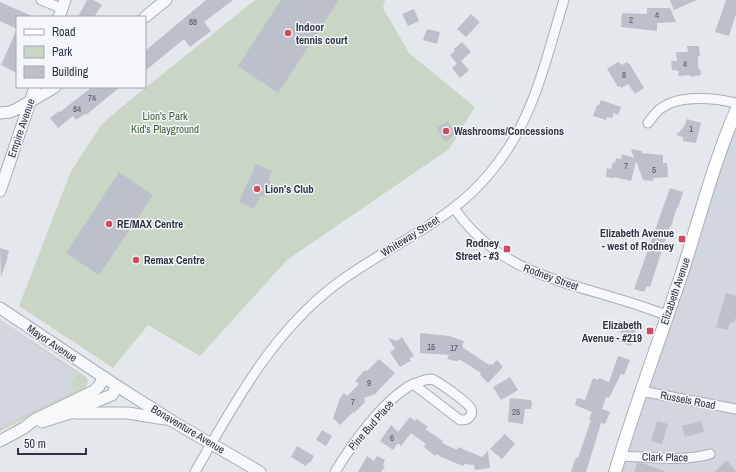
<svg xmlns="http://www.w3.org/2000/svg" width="736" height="472" font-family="'Archivo Narrow',sans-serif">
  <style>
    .built { fill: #d2d6de }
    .green { fill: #c9d6c5 }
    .building { fill: #bbc0ca }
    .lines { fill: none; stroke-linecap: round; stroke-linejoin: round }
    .minor-casing { stroke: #a9aeb7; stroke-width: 11 }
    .tertiary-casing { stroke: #a9aeb7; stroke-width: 13 }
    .secondary-casing { stroke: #a9aeb7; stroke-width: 14 }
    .minor { stroke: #f7f8fa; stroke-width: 9 }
    .tertiary { stroke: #f7f8fa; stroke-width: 11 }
    .secondary { stroke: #fff; stroke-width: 12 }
    .poi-dot { fill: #d1495b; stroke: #f4f6f9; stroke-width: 1.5 }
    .labels { text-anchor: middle; stroke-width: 3; stroke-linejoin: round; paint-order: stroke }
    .number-label { font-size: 9px; fill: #4f5766 }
    .poi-label { font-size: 11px; font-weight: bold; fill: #2b3445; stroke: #f4f6f9; text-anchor: start }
    .park-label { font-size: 11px; fill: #3f6138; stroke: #f4f6f9 }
    .street-label { font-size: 11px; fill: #2b3445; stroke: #f4f6f9 }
  </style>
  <rect width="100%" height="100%" fill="#e4e7ec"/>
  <g class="built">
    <polygon points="736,111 736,472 615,472"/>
    <polygon points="0,319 83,375 87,378 88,382 84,389 0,431"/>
  </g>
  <g class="green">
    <polygon points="255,0 385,0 383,8 409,53 475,107 449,149 287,260 200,356 148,325 113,368 19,306 71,171 102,124 118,110"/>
    <path d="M29 339 85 377C89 381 88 386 84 389L0 431V428L74 391 71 383 77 374 30 341Z"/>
  </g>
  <g class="building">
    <polygon points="87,0 93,0 102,5 94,17 78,17"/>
    <polygon points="206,0 233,0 204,22 211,31 199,40 190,47 184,39 145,71 145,51"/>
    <polygon points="281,0 339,0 278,93 238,66"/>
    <polygon points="670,0 697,0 674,10"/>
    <polygon points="726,0 736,0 736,14 729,36 715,32"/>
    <polygon points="0,2 34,17 17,17 17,29 0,21"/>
    <polygon points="647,8 670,8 676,22 657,23 657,31 621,27 622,13 647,14"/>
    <polygon points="414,9 419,21 408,26 402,14"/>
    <polygon points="471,14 480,22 466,37 457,29"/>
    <polygon points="17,29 17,73 1,65"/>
    <polygon points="427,29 440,32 437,44 423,40"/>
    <polygon points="462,42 471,52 461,61 469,70 460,78 452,68 457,64 450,55 455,51 454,49"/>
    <polygon points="687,46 699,46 700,56 698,57 698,68 700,69 701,75 690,77 690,75 678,76 679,71 672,70 671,61 677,61 676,52 688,52"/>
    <polygon points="618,62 622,65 627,62 628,64 629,63 644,88 635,94 628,84 621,88 620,86 618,87 607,69"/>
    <polygon points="92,87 120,87 86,115 85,114 76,120 73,116 58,128 50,118 59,111 60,112"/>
    <polygon points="601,100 621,107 618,115 614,113 612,118 607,117 606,120 593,116 597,105 599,105"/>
    <polygon points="687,119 701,123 696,143 683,141 683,137 676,135 684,127"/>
    <polygon points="448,121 455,134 445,142 437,128"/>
    <polygon points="631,149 642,151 642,153 663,155 663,163 667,163 668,177 653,178 653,181 643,180 636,161 631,181 614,177 614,178 606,177 607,168 611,169 613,162 615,163 616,158 621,159 622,154 634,158"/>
    <polygon points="256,164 272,171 268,180 271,182 264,197 261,196 254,209 239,202"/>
    <polygon points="119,172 153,195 99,275 66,253"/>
    <polygon points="670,188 683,192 678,208 677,207 671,227 670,226 650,287 647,286 644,292 634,289"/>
    <polygon points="0,248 9,251 7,257 8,257 1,277"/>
    <polygon points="726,293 736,296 736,317 734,323 731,322 727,330 716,327"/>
    <polygon points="624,321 638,326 631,346 619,342 622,333 620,332"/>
    <polygon points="420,333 449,336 464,341 462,347 489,365 491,364 492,365 497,360 503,367 488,383 480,375 481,373 459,359 458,361 455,361 447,359 449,355 420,353"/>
    <polygon points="402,337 414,356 409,359 411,361 400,367 390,352 395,349 388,338 397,341"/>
    <polygon points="618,356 630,360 624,375 621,374 609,398 606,397 602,409 610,412 605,424 601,423 586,472 571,472 576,457 578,458 591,420 589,419 592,412 575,405 577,398 585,400 593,378 598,380 599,378 609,382"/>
    <polygon points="379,359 395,373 375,394 364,398 365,402 354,413 353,412 340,425 333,418 340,398 344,393 347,396 359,384 355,381 365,370 367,371"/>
    <polygon points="510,377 518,390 501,400 493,387"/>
    <polygon points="510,398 530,400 532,402 531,409 525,409 523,424 508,422"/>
    <polygon points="410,417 415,421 417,419 428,427 425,429 443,441 442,443 457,450 458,447 482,457 488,451 490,468 475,470 474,465 464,464 463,466 441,457 437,454 435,456 424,447 426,444 411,433 401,446 398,443 393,450 380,441 391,425 398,432"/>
    <polygon points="657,421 668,424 662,444 651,441"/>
    <polygon points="701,421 704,432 685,437 682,426"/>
    <polygon points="322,430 332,436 326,446 316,440"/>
    <polygon points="505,434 515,444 502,459 490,449"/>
    <polygon points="297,446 314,456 310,463 309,462 306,466 291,457"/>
    <polygon points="367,456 374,461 377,456 385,460 383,465 385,466 381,472 358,472"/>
    <polygon points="727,460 736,472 714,472"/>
    <polygon points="637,463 642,463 664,471 664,472 634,472"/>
  </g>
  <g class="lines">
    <g class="minor-casing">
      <g id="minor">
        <polyline points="41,0 61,8"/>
        <path d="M648 123C652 118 655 113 660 109 679 94 715 98 736 103"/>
        <path d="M454 208C494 266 548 278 612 297 630 302 649 309 667 315"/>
        <path d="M432 379C440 383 468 402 471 409 472 412 472 413 471 415 468 420 465 420 460 420L413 384 425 380Z"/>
        <polyline points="641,391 736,409"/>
        <path d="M620 456C649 457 682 462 710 454"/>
        <path d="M195 472C234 404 272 333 335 285 376 254 423 234 462 201 477 189 489 175 500 160 535 114 547 55 564 0"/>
        <path d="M335 472C352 444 384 399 413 384"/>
      </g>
    </g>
    <g class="tertiary-casing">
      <g id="tertiary">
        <polyline points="59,17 65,0"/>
        <polyline points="145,17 166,0"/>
        <polyline points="0,113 10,112 17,109 55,87"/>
        <polyline points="0,191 35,87"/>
        <polyline points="0,308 117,386 172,421 260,472"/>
        <polyline points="75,413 128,413 165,419"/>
        <polyline points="42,422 70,413 109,396 112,395 117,386"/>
        <polyline points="0,441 24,428 34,420 94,391 99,386 104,377"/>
      </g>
    </g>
    <g class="secondary-casing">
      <path id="secondary" d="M615 472C635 406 659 341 681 276 699 221 713 164 736 111"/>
    </g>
    <use href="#minor" class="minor"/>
    <use href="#tertiary" class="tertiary"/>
    <use href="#secondary" class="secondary"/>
  </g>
  <g class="poi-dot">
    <circle cx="288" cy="33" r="4"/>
    <circle cx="446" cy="131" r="4"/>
    <circle cx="257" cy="189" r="4"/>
    <circle cx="109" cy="224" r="4"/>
    <rect x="678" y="235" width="8" height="8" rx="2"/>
    <rect x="503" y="245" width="8" height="8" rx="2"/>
    <circle cx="136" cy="260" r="4"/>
    <rect x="646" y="327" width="8" height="8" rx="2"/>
  </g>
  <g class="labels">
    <g class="number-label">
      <text x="657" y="18">4</text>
      <text x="631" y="23">2</text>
      <text x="193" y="25">88</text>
      <text x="685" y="67">4</text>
      <text x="624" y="78">8</text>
      <text x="92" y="101">74</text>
      <text x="77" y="112">84</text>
      <text x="691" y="132">1</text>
      <text x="626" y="169">7</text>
      <text x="654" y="173">5</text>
      <text x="431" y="350">15</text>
      <text x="454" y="351">17</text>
      <text x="369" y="386">9</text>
      <text x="353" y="405">7</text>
      <text x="516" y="415">25</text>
      <text x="392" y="441">6</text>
    </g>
    <g class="poi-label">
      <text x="296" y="31">Indoor<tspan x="296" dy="13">tennis court</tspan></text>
      <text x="454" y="135">Washrooms/Concessions</text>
      <text x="265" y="193">Lion's Club</text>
      <text x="117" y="228">RE/MAX Centre</text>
      <text x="674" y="237" text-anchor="end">Elizabeth Avenue<tspan x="674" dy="13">- west of Rodney</tspan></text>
      <text x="499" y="247" text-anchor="end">Rodney<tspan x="499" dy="13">Street - #3</tspan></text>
      <text x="144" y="264">Remax Centre</text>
      <text x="642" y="329" text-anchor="end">Elizabeth<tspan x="642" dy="13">Avenue - #219</tspan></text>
    </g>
    <g class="park-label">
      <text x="165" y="120">Lion's Park<tspan x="165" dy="13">Kid's Playground</tspan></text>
    </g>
    <g class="street-label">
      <text transform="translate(21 128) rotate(-71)" y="4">Empire Avenue</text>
      <text transform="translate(410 236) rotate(-32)" y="4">Whiteway Street</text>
      <text transform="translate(551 277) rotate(20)" y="4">Rodney Street</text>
      <text transform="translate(675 291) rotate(-71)" y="4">Elizabeth Avenue</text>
      <text transform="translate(52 343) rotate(34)" y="4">Mayor Avenue</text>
      <text transform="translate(688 400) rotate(11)" y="4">Russels Road</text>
      <text transform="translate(371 425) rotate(-49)" y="4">Pine Bud Place</text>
      <text transform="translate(188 429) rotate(31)" y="4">Bonaventure Avenue</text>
      <text transform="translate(665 457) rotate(1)" y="4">Clark Place</text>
    </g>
  </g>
  <rect x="16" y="16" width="130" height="72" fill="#f4f6f9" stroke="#a4a8b1"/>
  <rect x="24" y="29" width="20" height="6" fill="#ffffff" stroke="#a4a8b1"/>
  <text x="52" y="36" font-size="12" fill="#2b3445">Road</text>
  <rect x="24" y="46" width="20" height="12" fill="#c9d6c5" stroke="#a4a8b1"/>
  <text x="52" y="56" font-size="12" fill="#2b3445">Park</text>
  <rect x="24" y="66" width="20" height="12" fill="#bbc0ca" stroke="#a4a8b1"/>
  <text x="52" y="76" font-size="12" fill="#2b3445">Building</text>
  <path d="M18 448v6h68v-6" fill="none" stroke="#2b3445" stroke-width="2"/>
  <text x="24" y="448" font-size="12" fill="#2b3445" stroke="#f4f6f9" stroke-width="3" paint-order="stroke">50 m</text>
</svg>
